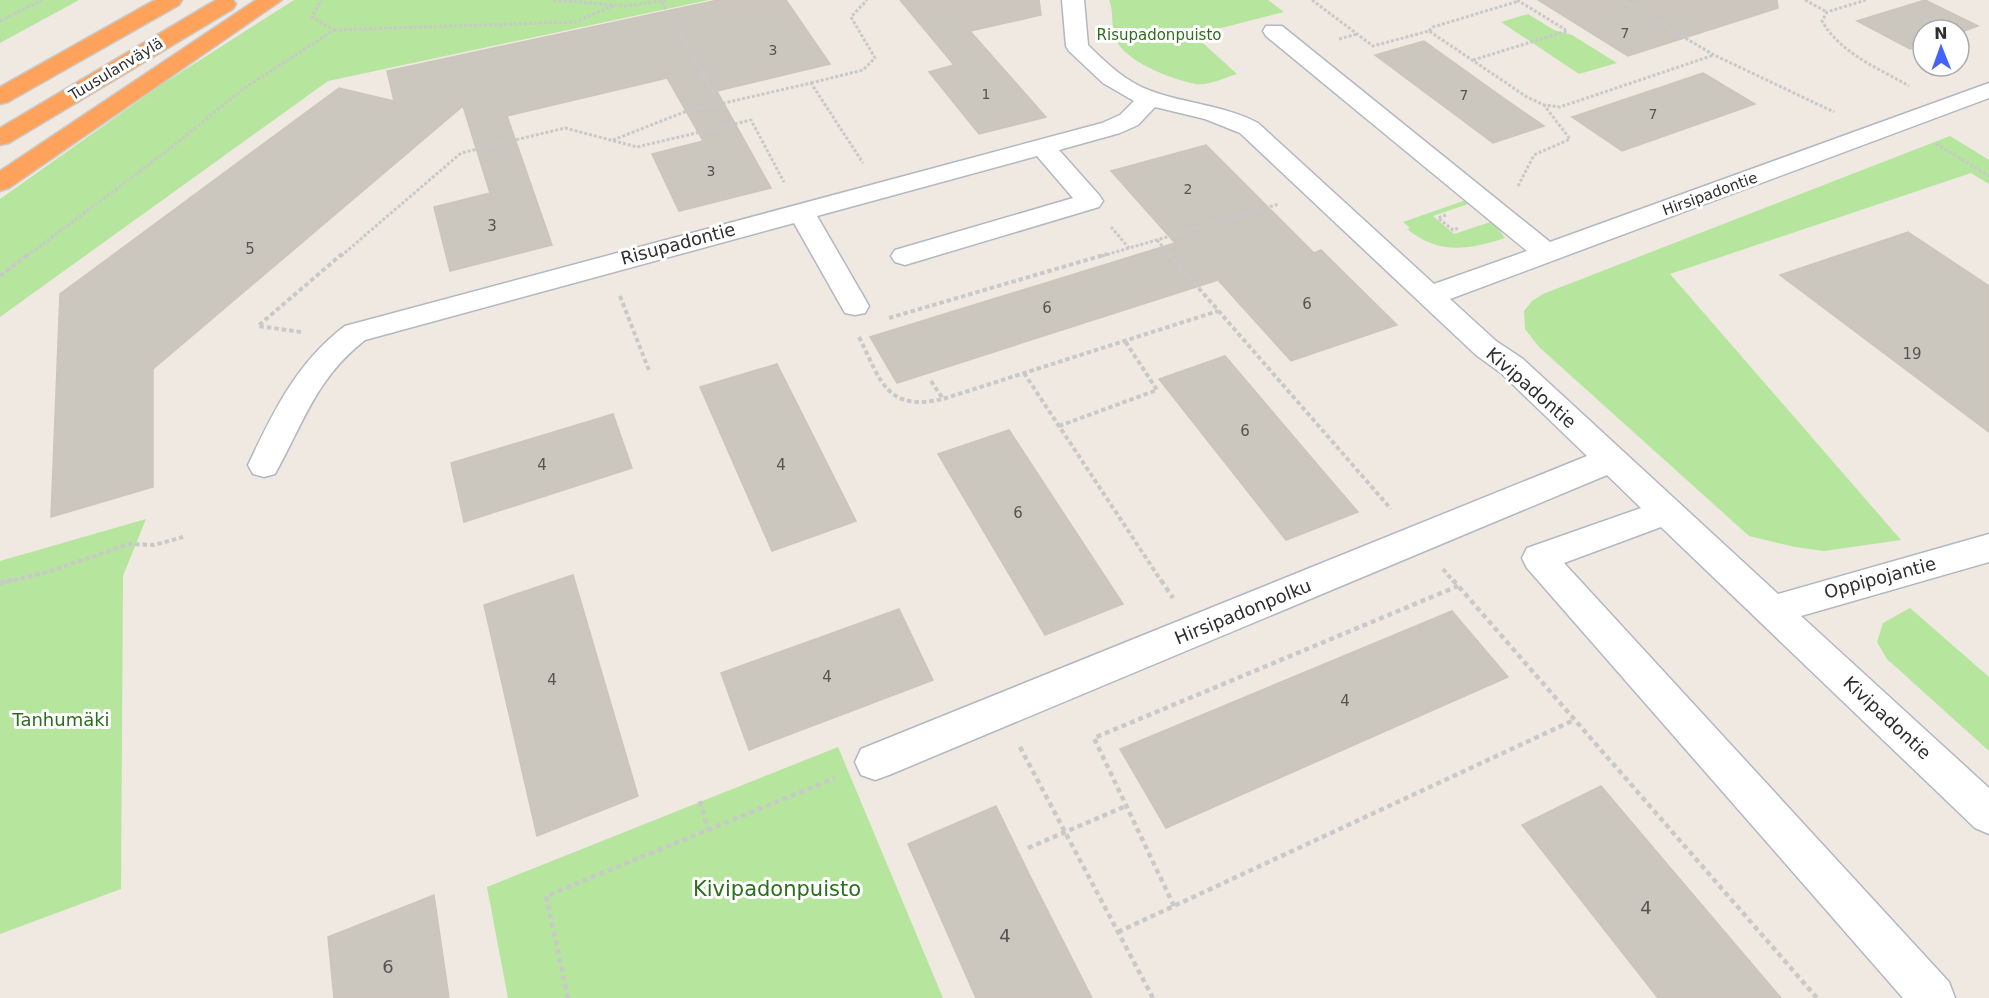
<svg xmlns="http://www.w3.org/2000/svg" width="1989" height="998" font-family="'DejaVu Sans',sans-serif">
  <style>
    .green { fill: #b6e59e }
    .building { fill: #cbc7bf; stroke: #cbc5ba; stroke-width: 1.5 }
    .lines { fill: none; stroke-linecap: round; stroke-linejoin: round }
    .minor-casing { stroke: #b4b7c1; stroke-width: 3 }
    .highway-casing { stroke: #c9c9c9; stroke-width: 3 }
    .path-far2 { stroke: #c9c9c9; stroke-width: 3; stroke-dasharray: 3 2; stroke-linecap: butt }
    .path-far1 { stroke: #c9c9c9; stroke-width: 4; stroke-dasharray: 4.5 3; stroke-linecap: butt }
    .path { stroke: #c9c9c9; stroke-width: 4.5; stroke-dasharray: 5 4; stroke-linecap: butt }
    .minor { fill: #fff; fill-rule: evenodd }
    .highway { fill: #ffa35c; fill-rule: evenodd }
    .labels { text-anchor: middle; stroke-width: 6; stroke-linejoin: round; paint-order: stroke }
    .far-number-label { font-size: 14px; fill: #555452 }
    .far-park-label { font-size: 15px; fill: #2c6e1b; stroke: #fff }
    .far-street-label { font-size: 15px; fill: #2e2e2e; stroke: #fff }
    .number-label { font-size: 15px; fill: #555452 }
    .street-label { font-size: 18px; fill: #2e2e2e; stroke: #fff }
    .park-label { font-size: 18px; fill: #2c6e1b; stroke: #fff }
    .near-number-label { font-size: 18px; fill: #555452 }
    .near-park-label { font-size: 21px; fill: #2c6e1b; stroke: #fff }
  </style>
  <rect width="100%" height="100%" fill="#efe9e1"/>
  <g class="green">
    <polygon points="0,0 79,0 0,43"/>
    <polygon points="294,0 709,0 328,81 0,317 0,199 161,85"/>
    <path d="M1109 0H1268L1284 12 1194 35 1237 74C1226 77 1208 86 1196 84 1174 80 1132 64 1119 45 1109 31 1115 14 1109 0Z"/>
    <polygon points="1528,14 1554,30 1572,35 1617,63 1579,74 1501,22"/>
    <polygon points="1950,136 1989,160 1989,184 1971,173 1670,274 1901,540 1824,551 1795,547 1749,536 1539,347 1525,329 1524,311 1532,301 1543,294"/>
    <path d="M1466 200 1471 203 1433 216 1454 234 1493 221 1505 238C1468 250 1439 255 1407 229L1410 228 1403 222Z"/>
    <polygon points="146,519 123,576 121,889 0,934 0,561"/>
    <polygon points="1910,608 1989,677 1989,751 1887,659 1877,642 1883,623"/>
    <polygon points="838,747 943,998 508,998 487,887"/>
  </g>
  <g class="building">
    <polygon points="718,0 786,0 830,64 717,91 771,188 679,211 652,154 703,141 667,78 507,116 552,245 450,271 434,207 490,193 463,106 153,369 153,487 51,517 60,294 339,88 394,101 387,71"/>
    <polygon points="900,0 1039,0 1041,15 970,31 1046,117 979,134 929,72 954,65"/>
    <polygon points="1538,0 1777,0 1778,8 1628,56"/>
    <polygon points="1925,0 1978,26 1959,33 1959,30 1923,30 1923,45 1910,49 1857,21"/>
    <polygon points="1424,41 1505,99 1544,126 1493,143 1375,55"/>
    <polygon points="1703,73 1755,104 1622,151 1572,117"/>
    <polygon points="1206,145 1314,253 1321,250 1397,325 1291,361 1218,280 897,383 870,337 1175,243 1111,171"/>
    <polygon points="1908,232 1989,286 1989,432 1780,275"/>
    <polygon points="1225,356 1322,470 1358,512 1286,540 1159,379"/>
    <polygon points="777,364 856,521 772,551 700,387"/>
    <polygon points="613,414 632,468 464,522 451,463"/>
    <polygon points="1009,430 1123,604 1045,635 938,454"/>
    <polygon points="573,575 638,796 537,836 484,605"/>
    <polygon points="899,609 933,680 749,750 721,673"/>
    <polygon points="1452,611 1508,677 1166,828 1120,749"/>
    <polygon points="1601,786 1650,844 1781,998 1658,998 1522,825"/>
    <polygon points="996,806 1029,874 1092,998 976,998 908,844"/>
    <polygon points="434,895 449,998 334,998 328,937"/>
  </g>
  <g class="lines">
    <g class="minor-casing">
      <path id="minor" d="M1062 0H1084L1088 45C1106 63 1126 82 1151 91 1186 104 1224 105 1258 123L1434 284 1527 251 1266 36 1263 31 1266 26H1282L1550 242 1989 83V98L1450 299 1496 341 1523 359 1778 594 1989 534V562L1801 616 1989 788V834L1975 828 1661 527 1564 563 1949 982 1955 998H1903L1527 568 1522 558 1527 548 1641 508 1607 475 889 775 875 780 861 775 855 762 861 749 1587 456 1501 373 1476 355 1240 133 1205 119 1155 107 1138 125 1120 133 1059 150 1099 195 1103 201 1099 207 905 265 895 262 891 256 895 250 1073 198 1037 156 817 216 869 306 865 313 855 315 845 313 794 223 365 340C316 378 304 422 275 474L264 477 253 474 248 465C273 412 297 362 345 326L1102 123 1120 115 1134 101 1103 83 1069 51 1066 46Z"/>
    </g>
    <g class="highway-casing">
      <g id="highway">
        <polygon points="155,0 182,0 179,5 8,102 0,104 0,87"/>
        <polygon points="216,0 233,0 236,4 233,9 9,143 0,145 0,128"/>
        <polygon points="256,0 282,0 9,188 0,191 0,171"/>
      </g>
    </g>
    <g class="path-far2">
      <polyline points="554,0 626,6 668,0"/>
      <polyline points="1312,0 1373,46 1429,31 1527,97 1544,105 1560,107 1714,55"/>
      <polyline points="1517,0 1566,30"/>
      <polyline points="1621,0 1714,55 1834,112"/>
      <polyline points="1805,0 1827,12"/>
      <path d="M1866 0 1827 12 1822 21C1840 53 1878 68 1909 86"/>
      <polyline points="662,2 720,104 811,83 863,163"/>
      <polyline points="0,21 42,0"/>
      <polyline points="334,30 575,22 615,5"/>
      <polyline points="1429,31 1433,27 1519,1"/>
      <polyline points="1339,39 1357,34"/>
      <polyline points="1473,60 1567,31"/>
      <polyline points="811,83 863,70 875,58 851,17 867,0"/>
      <polyline points="613,140 692,109 720,104"/>
      <polyline points="1936,144 1989,176"/>
      <polyline points="1518,186 1534,155 1570,139 1544,105"/>
      <polyline points="1446,215 1438,218 1453,230 1459,228"/>
      <polyline points="1111,227 1129,248"/>
      <polyline points="1157,240 1171,256"/>
      <polyline points="27,256 172,147 243,89 334,30 312,17 321,0"/>
      <polyline points="341,256 461,153 565,128 637,147 751,120 784,182"/>
      <polyline points="1102,256 1279,204"/>
    </g>
    <g class="path-far1">
      <polyline points="1169,254 1391,509"/>
      <polyline points="0,276 29,254"/>
      <polyline points="620,296 650,373"/>
      <polyline points="889,318 1107,254"/>
      <polyline points="301,332 258,326 342,254"/>
      <path d="M859 337C881 381 886 412 943 399"/>
      <polyline points="1024,373 1162,582"/>
      <polyline points="931,381 943,399 1218,311"/>
      <polyline points="1059,426 1157,390 1125,341"/>
      <polyline points="1443,569 1454,582"/>
      <polyline points="6,582 48,572 128,544 154,545 183,537"/>
    </g>
    <g class="path">
      <polyline points="1161,580 1173,598"/>
      <polyline points="1453,580 1817,998"/>
      <polyline points="0,583 12,580"/>
      <polyline points="1020,747 1153,998"/>
      <polyline points="700,801 708,830"/>
      <polyline points="1028,848 1126,806"/>
      <polyline points="1174,906 1094,738 1458,586"/>
      <polyline points="1118,932 1574,720"/>
      <polyline points="568,998 546,896 835,778"/>
    </g>
    <use href="#minor" class="minor"/>
    <use href="#highway" class="highway"/>
  </g>
  <g class="labels">
    <g class="far-number-label">
      <text x="1625" y="38">7</text>
      <text x="773" y="55">3</text>
      <text x="986" y="99">1</text>
      <text x="1464" y="100">7</text>
      <text x="1653" y="119">7</text>
      <text x="711" y="176">3</text>
      <text x="1188" y="194">2</text>
    </g>
    <g class="far-park-label">
      <text x="1159" y="40">Risupadonpuisto</text>
    </g>
    <g class="far-street-label">
      <text transform="translate(116 69) rotate(-31)" y="5">Tuusulanväylä</text>
      <text transform="translate(1710 194) rotate(-20)" y="5">Hirsipadontie</text>
    </g>
    <g class="number-label">
      <text x="492" y="231">3</text>
      <text x="250" y="254">5</text>
      <text x="1307" y="309">6</text>
      <text x="1047" y="313">6</text>
      <text x="1912" y="359">19</text>
      <text x="1245" y="436">6</text>
      <text x="542" y="470">4</text>
      <text x="781" y="470">4</text>
      <text x="1018" y="518">6</text>
      <text x="827" y="682">4</text>
      <text x="552" y="685">4</text>
      <text x="1345" y="706">4</text>
    </g>
    <g class="street-label">
      <text transform="translate(678 244) rotate(-15)" y="6">Risupadontie</text>
      <text transform="translate(1531 388) rotate(41)" y="6">Kivipadontie</text>
      <text transform="translate(1880 578) rotate(-15)" y="6">Oppipojantie</text>
      <text transform="translate(1243 612) rotate(-22)" y="6">Hirsipadonpolku</text>
      <text transform="translate(1887 718) rotate(43)" y="6">Kivipadontie</text>
    </g>
    <g class="park-label">
      <text x="61" y="726">Tanhumäki</text>
    </g>
    <g class="near-number-label">
      <text x="1646" y="914">4</text>
      <text x="1005" y="942">4</text>
      <text x="388" y="973">6</text>
    </g>
    <g class="near-park-label">
      <text x="777" y="896">Kivipadonpuisto</text>
    </g>
  </g>
  <g transform="translate(1941 48) rotate(359)"><circle r="28" fill="#ffffff" stroke="#ababab" stroke-width="1.5"/>
  <path d="M0-4.5L10 22L0 15L-10 22Z" fill="#4264fb"/>
  <text y="-9" font-size="16" font-weight="bold" text-anchor="middle" fill="#2e2e2e">N</text>
  </g>
</svg>
